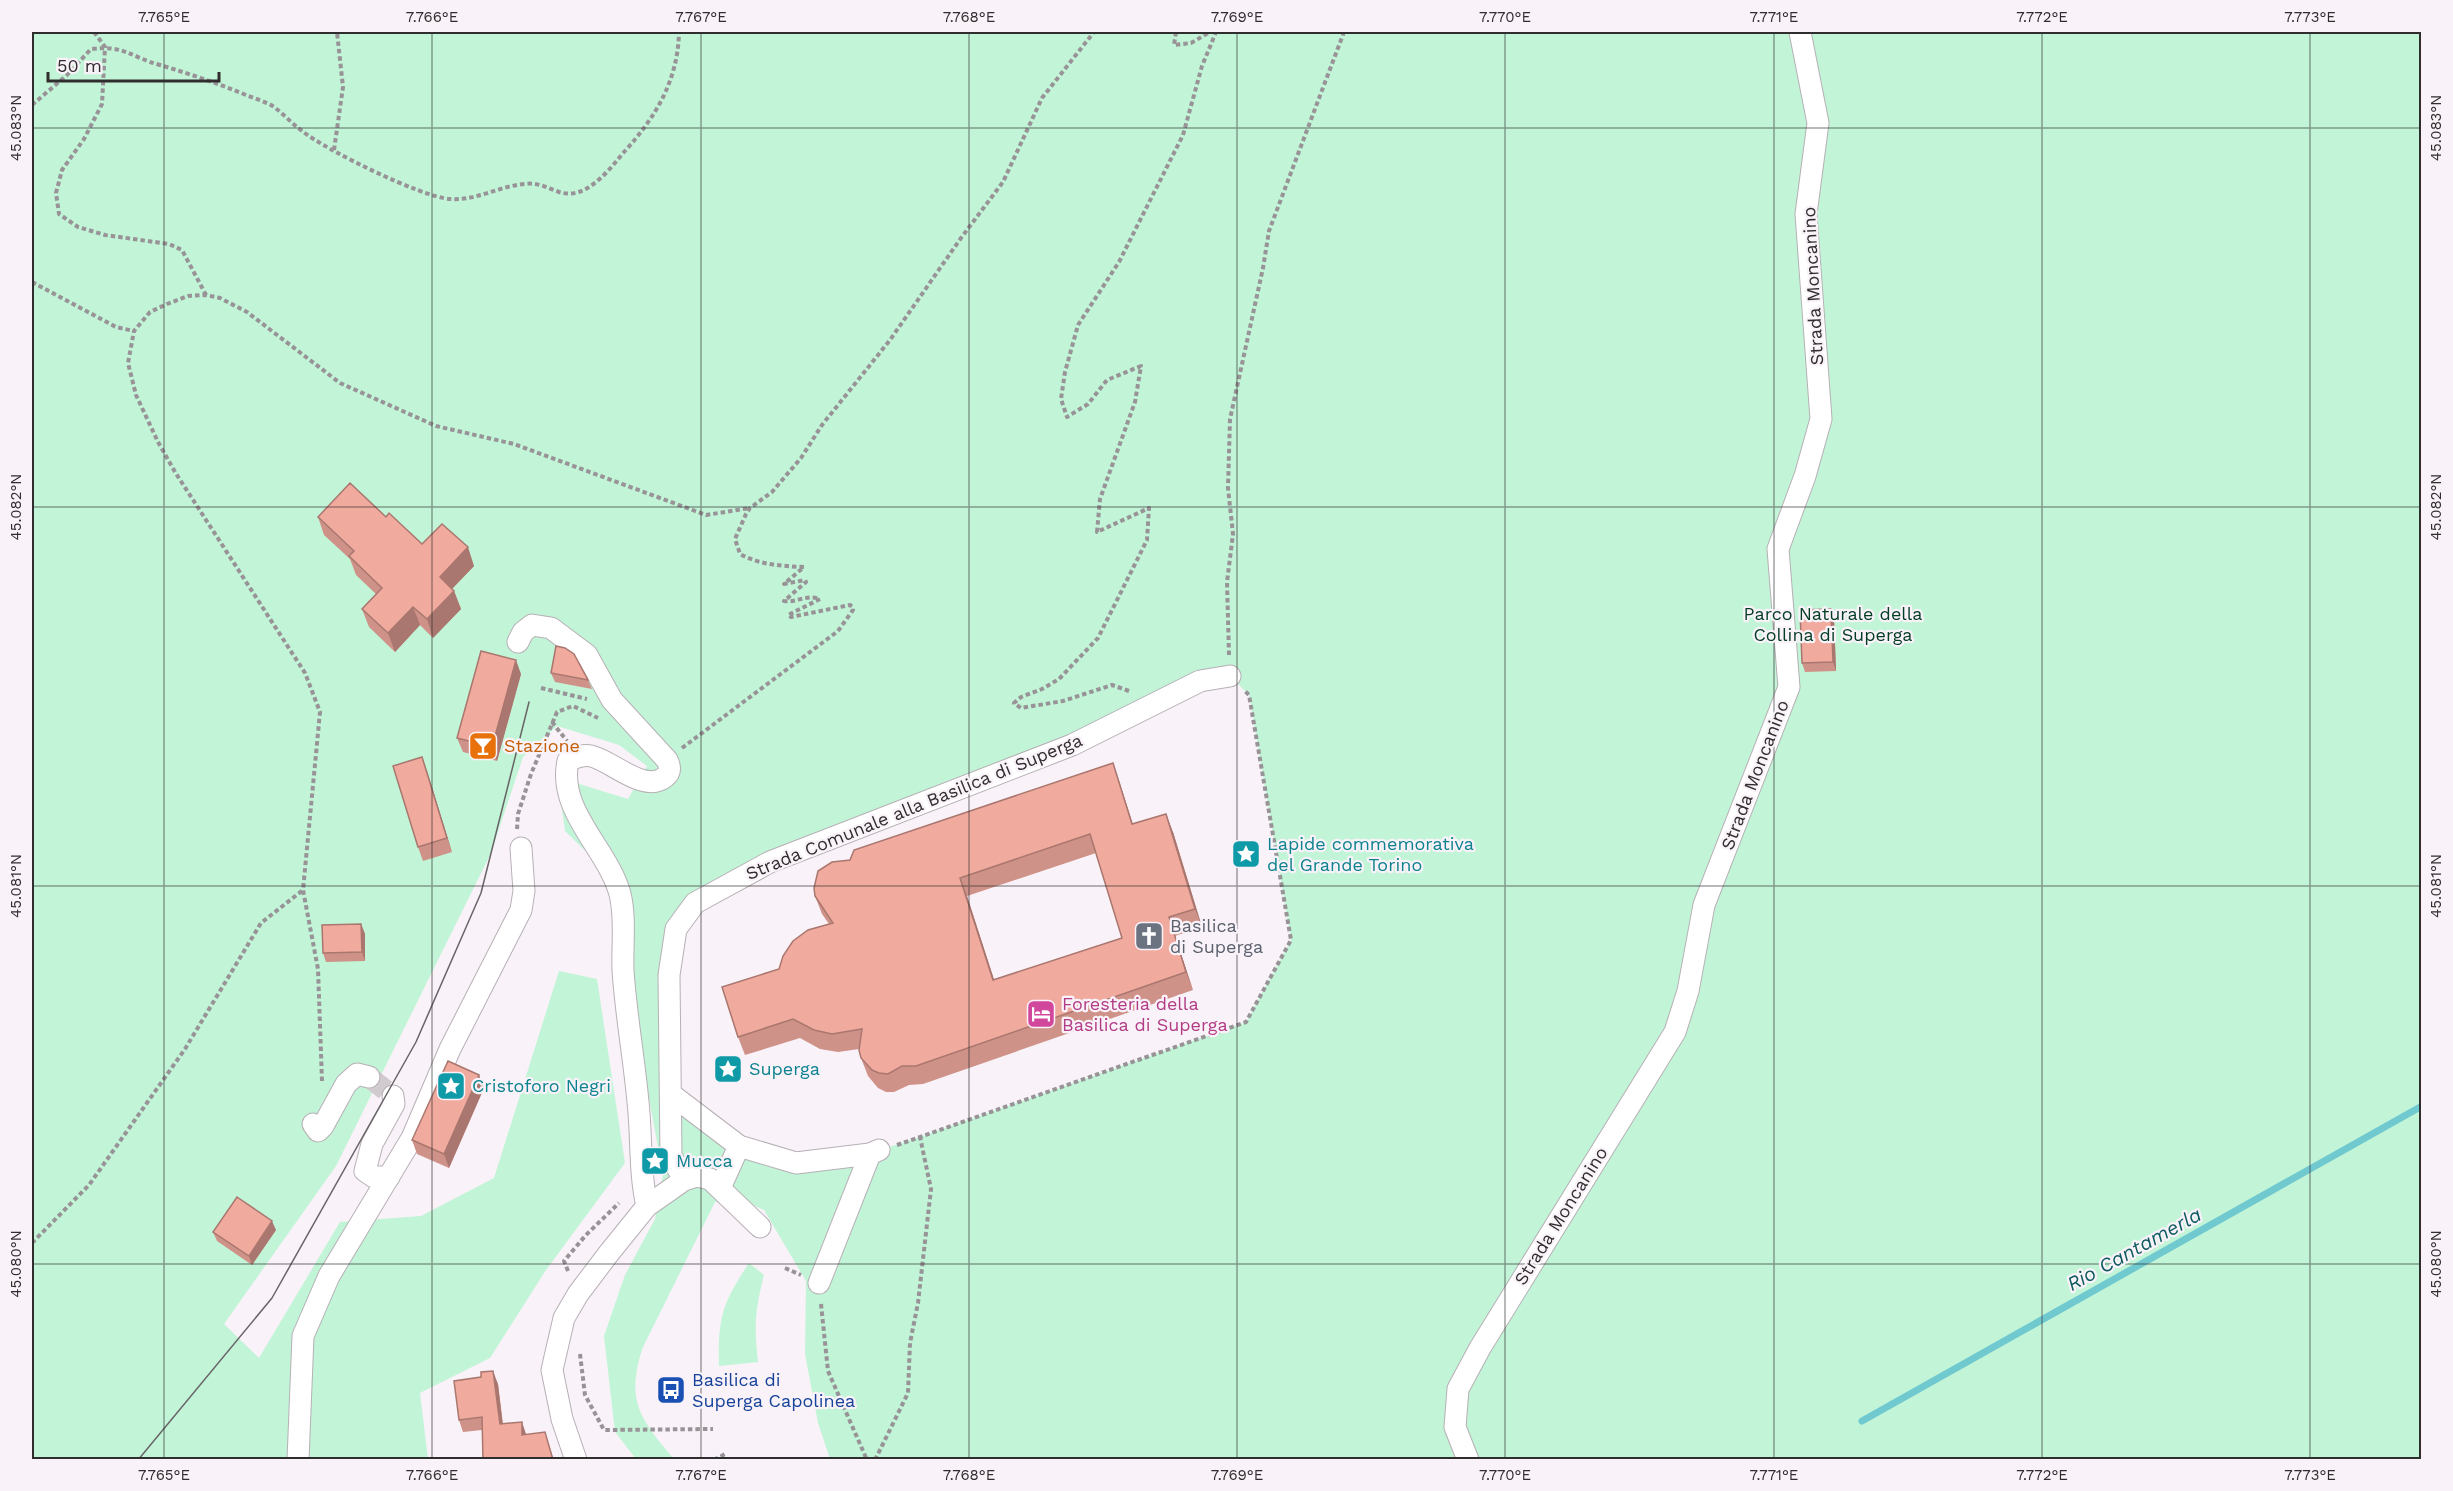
<svg xmlns="http://www.w3.org/2000/svg" width="2453" height="1491" font-family="'Work Sans',sans-serif">
  <style>
    .green { fill: #c2f4d7; fill-rule: evenodd }
    .lines { fill: none; stroke-linecap: round; stroke-linejoin: round }
    .stream { stroke: #70c9cf; stroke-width: 7 }
    .street-tunnel { stroke: #d1cbd0; stroke-width: 21; stroke-dasharray: 21 10; stroke-linecap: butt }
    .street-casing { stroke: #b7b0b6; stroke-width: 23 }
    .path { stroke: #989397; stroke-width: 4; stroke-dasharray: 4.5 3; stroke-linecap: butt }
    .street { stroke: #fff; stroke-width: 21 }
    .tram { stroke: #686467; stroke-width: 1.5 }
    .wall { fill: #cf9288; fill-rule: evenodd }
    .shaded-wall { fill: #a9776f }
    .building { fill: #f1aa9e; stroke: #a9776f; stroke-width: 1.5; fill-rule: evenodd }
    .ticks { fill: none; stroke: #302d2f; stroke-width: 1.5; stroke-opacity: 0.45 }
    .labels { text-anchor: middle; stroke-width: 4.5; stroke-linejoin: round; paint-order: stroke }
    .street-label { font-size: 18px; fill: #302d2f; stroke: #f9f2f8 }
    .park-label { font-size: 18px; fill: #033c24; stroke: #f9f2f8 }
    .food-label { font-size: 18px; fill: #c56008; stroke: #f9f2f8; text-anchor: start }
    .culture-label { font-size: 18px; fill: #0d838f; stroke: #f9f2f8; text-anchor: start }
    .worship-label { font-size: 18px; fill: #5b616d; stroke: #f9f2f8; text-anchor: start }
    .hotel-label { font-size: 18px; fill: #b23c85; stroke: #f9f2f8; text-anchor: start }
    .transit-label { font-size: 18px; fill: #164399; stroke: #f9f2f8; text-anchor: start }
    .water-label { font-size: 20px; font-style: italic; fill: #0c5b60; stroke: #f9f2f8 }
    .neatline { fill: none; stroke: #302d2f; stroke-width: 2 }
    .ticks-label { font-size: 15px; text-anchor: middle; fill: #302d2f }
  </style>
  <rect width="100%" height="100%" fill="#f9f2f8"/>
  <g class="green">
    <path d="M32 32H2421V1459H830L818 1423 805 1354 806 1281 764 1210 735 1197 715 1202 643 1347C625 1400 640 1419 674 1459H636L615 1432 604 1336 625 1275 655 1219 663 1174 607 872 565 831 559 787 576 783 628 799 647 766 619 745 557 726 523 757 491 853 336 1166 224 1324 259 1358 340 1222 421 1216 494 1178 559 971 597 979 625 1163 546 1270 490 1358 420 1393 428 1459H32ZM1230 676 1249 695 1291 940 1246 1022 905 1142 879 1150 796 1163 739 1146 672 1095 669 975 695 903Z"/>
    <path d="M749 1263 764 1275C755 1310 754 1326 758 1362L719 1366C718 1317 722 1304 749 1263Z"/>
  </g>
  <g class="lines">
    <polyline class="stream" points="1862,1421 2422,1106"/>
    <polyline class="street-tunnel" points="369,1077 393,1096"/>
    <g class="street-casing">
      <g id="street">
        <path d="M518 642 523 632 532 625 551 628 587 655 612 700 667 760C670 766 671 772 665 777 644 794 611 760 591 756 582 754 575 758 568 761 557 811 608 849 620 894 626 918 622 946 623 971 626 1015 634 1058 638 1102 642 1137 639 1172 647 1206"/>
        <polyline points="672,1095 739,1146 796,1163 870,1154 879,1150"/>
        <polyline points="313,1124 318,1131 323,1126 346,1084 357,1074 369,1077"/>
        <polyline points="389,1177 374,1177 365,1171 372,1144 394,1104 393,1096"/>
        <polyline points="684,1180 671,1156 669,975 676,929 695,903 770,862 1072,745 1200,681 1230,676"/>
        <polyline points="720,1188 739,1146"/>
        <polyline points="819,1283 870,1154"/>
        <polyline points="298,1460 303,1336 329,1276 412,1138 450,1049 521,910 524,891 521,848"/>
        <polyline points="576,1460 562,1419 552,1370 564,1318 578,1294 609,1253 647,1206 684,1180 697,1176 710,1179 760,1227"/>
        <polyline points="1468,1460 1455,1427 1458,1389 1480,1348 1675,1032 1688,991 1704,905 1789,687 1778,549 1805,476 1821,419 1806,214 1818,123 1800,32"/>
      </g>
    </g>
    <g class="path">
      <polyline points="94,32 105,47 102,104 84,139 62,170 56,193 59,214 78,227 105,235 169,244 182,250 206,295"/>
      <polyline points="1176,32 1174,45 1191,43 1210,32"/>
      <path d="M32 105 67 75 91 49C126 45 130 57 160 65 190 74 217 83 246 95 254 98 263 101 271 105 282 112 291 123 302 131 326 150 421 197 450 199 476 201 499 186 525 184 537 182 548 188 559 192 586 201 609 170 624 152 656 117 678 80 679 32"/>
      <polyline points="334,150 343,87 337,32"/>
      <polyline points="32,282 116,327 134,331"/>
      <polyline points="1229,655 1227,582 1233,534 1228,488 1230,419 1263,268 1269,231 1344,32"/>
      <polyline points="541,688 587,699"/>
      <polyline points="1129,691 1112,685 1063,701 1021,708 1014,703 1021,697 1042,689 1059,679 1098,638 1147,540 1149,508 1097,532 1100,499 1135,402 1141,366 1107,380 1088,404 1067,417 1061,399 1065,372 1078,325 1119,262 1183,135 1202,66 1216,32"/>
      <polyline points="552,722 567,741"/>
      <path d="M682 748 838 631 853 610V607L850 605 791 617 788 615 820 599C807 594 796 603 784 601L806 582 805 580 784 584 804 567C782 566 760 565 740 554L735 539 746 514 750 508 772 492 801 458 822 425 890 340 961 238 1003 182 1042 98 1094 32"/>
      <polyline points="517,829 518,814 531,774 557,712 573,706 598,718"/>
      <polyline points="322,1081 318,969 303,890 320,712 305,673 175,472 158,442 136,395 128,363 134,331 150,312 167,304 188,296 206,295 220,298 247,312 340,383 436,426 514,444 706,515 750,508"/>
      <polyline points="897,1145 1246,1022 1291,940 1249,695 1244,690"/>
      <polyline points="32,1243 89,1185 185,1049 261,923 303,890"/>
      <polyline points="785,1268 801,1275"/>
      <polyline points="568,1271 564,1261 586,1235 619,1203"/>
      <polyline points="821,1304 828,1371 867,1460"/>
      <polyline points="580,1354 585,1395 604,1430 713,1429"/>
      <polyline points="714,1460 727,1453"/>
      <polyline points="875,1460 908,1393 910,1343 918,1303 931,1189 920,1137"/>
    </g>
    <use href="#street" class="street"/>
    <polyline class="tram" points="138,1460 272,1298 416,1042 481,893 529,702"/>
  </g>
  <g class="wall">
    <polygon points="318,517 386,517 422,544 474,566 452,589 454,591 461,609 433,638 420,625 395,652 369,627 362,609 376,594 356,575 350,559 324,535"/>
    <polygon points="1831,609 1834,618 1836,671 1805,672 1802,663"/>
    <polygon points="551,673 588,680 592,689 555,682"/>
    <polygon points="521,674 497,761 463,752 457,738"/>
    <polygon points="422,757 452,852 423,861 418,847"/>
    <path d="M1113 763 1133 824 1173 832 1202 927 1175 936 1193 990 923 1084 909 1085 894 1092H886L878 1088 868 1076 861 1058 859 1049 838 1052 820 1049 800 1038 745 1055 738 1037 779 969 829 924 822 914 815 896 850 860ZM1096 853 1122 938 994 980 967 896Z"/>
    <polygon points="361,924 365,934 365,961 326,962 323,953"/>
    <polygon points="479,1075 484,1088 449,1168 417,1154 412,1140"/>
    <polygon points="276,1230 252,1265 217,1241 213,1232"/>
    <polygon points="498,1384 503,1424 549,1445 554,1460 483,1460 482,1430 463,1432 459,1420"/>
  </g>
  <g class="shaded-wall">
    <polygon points="468,547 474,566 446,595 440,577"/>
    <polygon points="454,591 461,609 433,638 427,619"/>
    <polygon points="413,607 420,625 395,652 388,633"/>
    <polygon points="1831,609 1834,618 1836,671 1833,662"/>
    <polygon points="516,660 521,674 497,761 492,747"/>
    <polygon points="422,757 427,771 452,852 447,838"/>
    <polygon points="1113,763 1119,781 1138,842 1132,824"/>
    <polygon points="1166,814 1173,832 1202,927 1195,909"/>
    <polygon points="960,878 967,896 1000,998 993,980"/>
    <polygon points="1169,917 1175,936 1193,990 1186,972"/>
    <polygon points="361,924 365,934 365,961 362,952"/>
    <polygon points="479,1075 484,1088 449,1168 444,1154"/>
    <polygon points="272,1221 276,1230 252,1265 249,1256"/>
    <polygon points="493,1371 498,1384 504,1436 500,1424"/>
    <polygon points="522,1422 526,1434 527,1448 522,1435"/>
  </g>
  <g class="building">
    <polygon points="350,483 386,517 389,513 422,544 442,524 468,547 440,577 454,591 427,619 413,607 388,633 362,609 382,588 349,556 354,551 318,517"/>
    <polygon points="1831,609 1833,662 1802,663 1800,610"/>
    <polygon points="556,646 565,648 574,654 588,680 551,673"/>
    <polygon points="481,651 516,660 492,747 457,738"/>
    <polygon points="422,757 447,838 418,847 393,766"/>
    <path d="M1113 763 1132 824 1166 814 1195 909 1169 917 1186 972 916 1066H902L888 1074 879 1073 872 1070 861 1058 859 1050 862 1029 832 1034 814 1030 793 1019 738 1037 722 987 779 969 783 956 793 941 808 930 833 923 815 896 814 888 818 871 832 862 850 860 854 850ZM1090 834 1122 938 993 980 960 878Z"/>
    <polygon points="361,924 362,952 323,953 322,925"/>
    <polygon points="448,1061 479,1075 444,1154 412,1140"/>
    <polygon points="237,1197 272,1221 249,1256 213,1232"/>
    <polygon points="493,1371 500,1424 522,1422 522,1435 545,1432 553,1460 483,1460 482,1417 459,1420 454,1381 481,1377 481,1372"/>
  </g>
  <path class="ticks" d="M164 32V1460M432 32V1460M701 32V1460M969 32V1460M1237 32V1460M1505 32V1460M1774 32V1460M2042 32V1460M2310 32V1460M32 128H2422M32 507H2422M32 886H2422M32 1264H2422"/>
  <defs>
    <g id="bar-square" transform="scale(1.5)"><rect x="-9" y="-9" width="18" height="18" rx="4" fill="#e8710a" stroke="#f9f2f8"/><path d="M-6-5H6L.8 .8V4.5H3.5V6h-7V4.5H-.8V.8Z" fill="#fff"/></g>
    <g id="sight-square" transform="scale(1.5)"><rect x="-9" y="-9" width="18" height="18" rx="4" fill="#0f9aa8" stroke="#f9f2f8"/><path d="M0-6L1.8-2.2L6-1.7L2.9 1.2L3.7 5.4L0 3.3L-3.7 5.4L-2.9 1.2L-6-1.7L-1.8-2.2Z" fill="#fff"/></g>
    <g id="church-square" transform="scale(1.5)"><rect x="-9" y="-9" width="18" height="18" rx="4" fill="#6b7280" stroke="#f9f2f8"/><path d="M-1.2-6h2.4v3.5h3.3v2.4h-3.3V6h-2.4V-.1h-3.3v-2.4h3.3Z" fill="#fff"/></g>
    <g id="hotel-square" transform="scale(1.5)"><rect x="-9" y="-9" width="18" height="18" rx="4" fill="#d1479c" stroke="#f9f2f8"/><path d="M-6-4.5h1.5V1H6V5H4.5V3h-9V5H-6ZM-4 0a1.8 1.8 0 1 1 3.6 0ZM.5 0V-2.5h3Q6-2.5 6 0Z" fill="#fff"/></g>
    <g id="bus-square" transform="scale(1.5)"><rect x="-9" y="-9" width="18" height="18" rx="4" fill="#1a4fb4" stroke="#f9f2f8"/><path d="M-5-6H5V4H4V6H2V4H-2V6H-4V4H-5ZM-3.5-4V0h7V-4ZM-3.5 1.2v1.5H-2V1.2ZM2 1.2v1.5H3.5V1.2Z" fill="#fff"/></g>
  </defs>
  <g fill-rule="evenodd">
    <use href="#bar-square" x="483" y="746"/>
    <use href="#sight-square" x="1246" y="854"/>
    <use href="#church-square" x="1149" y="936"/>
    <use href="#hotel-square" x="1041" y="1014"/>
    <use href="#sight-square" x="728" y="1069"/>
    <use href="#sight-square" x="451" y="1086"/>
    <use href="#sight-square" x="655" y="1161"/>
    <use href="#bus-square" x="671" y="1390"/>
  </g>
  <g class="labels">
    <g class="street-label">
      <text transform="translate(1813 286) rotate(-93)" y="6">Strada Moncanino</text>
      <text transform="translate(1755 775) rotate(-69)" y="6">Strada Moncanino</text>
      <text transform="translate(914 807) rotate(-22)" y="6">Strada Comunale alla Basilica di Superga</text>
      <text transform="translate(1561 1216) rotate(-58)" y="6">Strada Moncanino</text>
    </g>
    <g class="park-label">
      <text x="1833" y="620">Parco Naturale della<tspan x="1833" dy="21">Collina di Superga</tspan></text>
    </g>
    <g class="food-label">
      <text x="504" y="752">Stazione</text>
    </g>
    <g class="culture-label">
      <text x="1267" y="850">Lapide commemorativa<tspan x="1267" dy="21">del Grande Torino</tspan></text>
      <text x="749" y="1075">Superga</text>
      <text x="472" y="1092">Cristoforo Negri</text>
      <text x="676" y="1167">Mucca</text>
    </g>
    <g class="worship-label">
      <text x="1170" y="932">Basilica<tspan x="1170" dy="21">di Superga</tspan></text>
    </g>
    <g class="hotel-label">
      <text x="1062" y="1010">Foresteria della<tspan x="1062" dy="21">Basilica di Superga</tspan></text>
    </g>
    <g class="transit-label">
      <text x="692" y="1386">Basilica di<tspan x="692" dy="21">Superga Capolinea</tspan></text>
    </g>
    <g class="water-label">
      <text transform="translate(2134 1249) rotate(-29)" y="7">Rio Cantamerla</text>
    </g>
  </g>
  <rect width="2453" height="1491" fill="none" stroke="#f9f2f8" stroke-width="66"/>
  <path d="M48 72v9h171v-9" fill="none" stroke="#302d2f" stroke-width="3"/>
  <text x="57" y="72" font-size="18" fill="#302d2f" stroke="#f9f2f8" stroke-width="4.5" paint-order="stroke">50 m</text>
  <rect x="33" y="33" width="2387" height="1425" class="neatline"/>
  <g class="ticks-label">
    <text x="164" y="22">7.765°E</text>
    <text x="432" y="22">7.766°E</text>
    <text x="701" y="22">7.767°E</text>
    <text x="969" y="22">7.768°E</text>
    <text x="1237" y="22">7.769°E</text>
    <text x="1505" y="22">7.770°E</text>
    <text x="1774" y="22">7.771°E</text>
    <text x="2042" y="22">7.772°E</text>
    <text x="2310" y="22">7.773°E</text>
    <text transform="translate(16 128) rotate(-90)" y="5">45.083°N</text>
    <text transform="translate(2436 128) rotate(-90)" y="5">45.083°N</text>
    <text transform="translate(16 507) rotate(-90)" y="5">45.082°N</text>
    <text transform="translate(2436 507) rotate(-90)" y="5">45.082°N</text>
    <text transform="translate(16 886) rotate(-90)" y="5">45.081°N</text>
    <text transform="translate(2436 886) rotate(-90)" y="5">45.081°N</text>
    <text transform="translate(16 1264) rotate(-90)" y="5">45.080°N</text>
    <text transform="translate(2436 1264) rotate(-90)" y="5">45.080°N</text>
    <text x="164" y="1480">7.765°E</text>
    <text x="432" y="1480">7.766°E</text>
    <text x="701" y="1480">7.767°E</text>
    <text x="969" y="1480">7.768°E</text>
    <text x="1237" y="1480">7.769°E</text>
    <text x="1505" y="1480">7.770°E</text>
    <text x="1774" y="1480">7.771°E</text>
    <text x="2042" y="1480">7.772°E</text>
    <text x="2310" y="1480">7.773°E</text>
  </g>
</svg>
